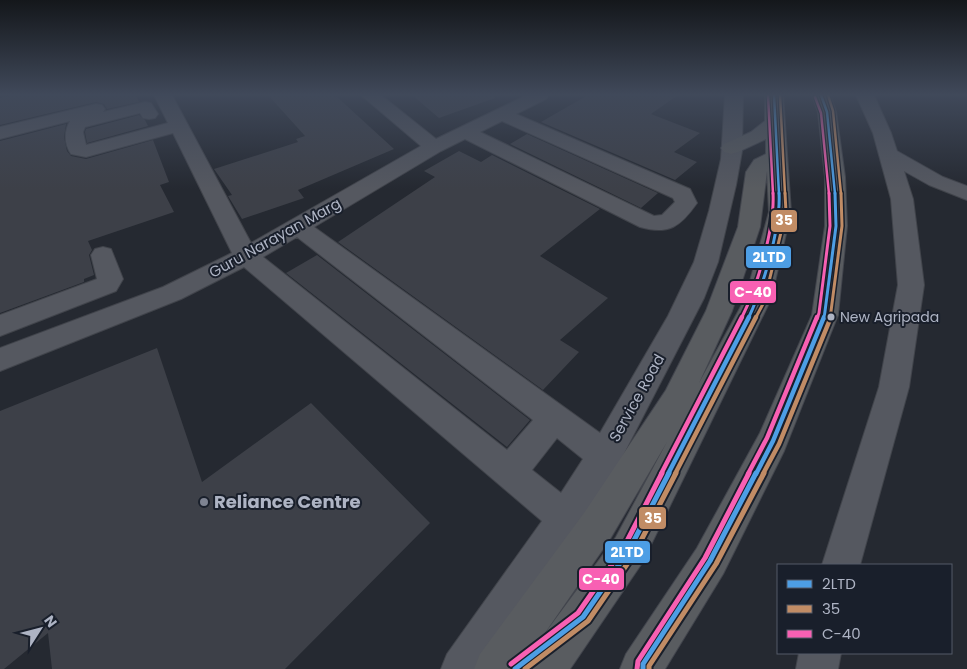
<svg xmlns="http://www.w3.org/2000/svg" width="967" height="669" font-family="Poppins,sans-serif">
  <style>
    .building { fill: #3d4048 }
    .lines { fill: none; stroke-linecap: round; stroke-linejoin: round }
    .minor-casing { stroke: #41444b; stroke-width: 2 }
    .highway-casing { stroke: #42454d; stroke-width: 2 }
    .minor { fill: #555860; fill-rule: evenodd }
    .highway { fill: #595c60; fill-rule: evenodd }
    .bus-1-far3-casing { stroke: #191f2b; stroke-width: 5 }
    .bus-1-far2-casing { stroke: #191f2b; stroke-width: 6 }
    .bus-1-far1-casing { stroke: #191f2b; stroke-width: 8 }
    .bus-1-casing { stroke: #191f2b; stroke-width: 9 }
    .bus-2-far3-casing { stroke: #191f2b; stroke-width: 5 }
    .bus-2-far2-casing { stroke: #191f2b; stroke-width: 6 }
    .bus-2-far1-casing { stroke: #191f2b; stroke-width: 8 }
    .bus-2-casing { stroke: #191f2b; stroke-width: 9 }
    .bus-3-far3-casing { stroke: #191f2b; stroke-width: 5 }
    .bus-3-far2-casing { stroke: #191f2b; stroke-width: 6 }
    .bus-3-far1-casing { stroke: #191f2b; stroke-width: 8 }
    .bus-3-casing { stroke: #191f2b; stroke-width: 9 }
    .bus-1-far3 { stroke: #4d9ee5; stroke-width: 2.5 }
    .bus-1-far2 { stroke: #4d9ee5; stroke-width: 3 }
    .bus-1-far1 { stroke: #4d9ee5; stroke-width: 4.5 }
    .bus-1 { stroke: #4d9ee5; stroke-width: 5 }
    .bus-2-far3 { stroke: #c18c65; stroke-width: 2.5 }
    .bus-2-far2 { stroke: #c18c65; stroke-width: 3 }
    .bus-2-far1 { stroke: #c18c65; stroke-width: 4.5 }
    .bus-2 { stroke: #c18c65; stroke-width: 5 }
    .bus-3-far3 { stroke: #f860b3; stroke-width: 2.5 }
    .bus-3-far2 { stroke: #f860b3; stroke-width: 3 }
    .bus-3-far1 { stroke: #f860b3; stroke-width: 4.5 }
    .bus-3 { stroke: #f860b3; stroke-width: 5 }
    .bus-dot { fill: #aeb4c4; stroke: #191f2b; stroke-width: 2 }
    .poi-dot { fill: #7e8391; stroke: #191f2b; stroke-width: 2 }
    .labels { text-anchor: middle; stroke-width: 4; stroke-linejoin: round; paint-order: stroke }
    .bus-label { font-size: 14px; fill: #aeb4c4; stroke: #191f2b; text-anchor: start }
    .street-label { font-size: 15px; fill: #aeb4c4; stroke: #191f2b }
    .near-poi-label { font-size: 18px; font-weight: bold; fill: #aeb4c4; stroke: #191f2b; text-anchor: start }
    .line-badge { stroke: #191f2b; stroke-width: 2 }
    .badge-label { font-size: 14px; text-anchor: middle; font-weight: bold; fill: #fff }
  </style>
  <rect width="100%" height="100%" fill="#252931"/>
  <g class="building">
    <polygon points="12,95 136,95 139,102 107,109 104,104 96,102 0,125 0,98"/>
    <polygon points="268,95 335,95 394,149 298,190 304,198 242,219 228,196 232,195 214,169 298,142 296,139 305,136"/>
    <polygon points="412,95 494,95 495,98 439,118"/>
    <polygon points="588,95 678,95 651,114 700,133 674,152 697,162 675,180 541,122"/>
    <polygon points="139,115 145,120 148,126 87,143 85,132 86,129"/>
    <polygon points="66,124 64,137 67,151 71,156 86,159 153,140 169,182 160,185 174,212 88,241 92,250 89,255 94,275 84,279 84,282 0,313 0,141"/>
    <polygon points="527,134 658,193 641,208 510,144"/>
    <polygon points="459,151 481,162 492,155 600,209 540,256 608,298 560,340 579,352 543,390 338,242 435,177 424,171"/>
    <polygon points="317,255 530,420 507,447 286,273"/>
    <polygon points="157,348 202,482 311,403 430,523 285,669 52,669 48,633 4,669 0,669 0,411"/>
  </g>
  <g class="lines">
    <g class="minor-casing">
      <g id="minor">
        <path d="M154 95H172L251 243 421 146 361 95H381L436 139 527 95H549L546 99 516 114 690 189 697 203C680 227 669 235 640 227L465 139 441 151 314 227 600 433 668 316 694 262 709 211 721 159 725 95H743L742 151 736 185 718 262 704 298 617 467 554 568 487 669H441L447 654 542 521 244 267 181 299 0 371V348L163 287 232 253 173 133 86 157 71 154C64 144 64 131 70 121L0 139V127L96 104 102 105 105 109 103 112 145 102 151 103 158 114 155 118 149 119 143 118 140 113 85 127 83 132 86 145 168 123ZM502 121 673 198 675 202 662 215 654 216 480 132ZM297 237 533 420 507 450 263 257ZM557 438 583 459 561 493 532 470Z"/>
        <polygon points="856,95 874,95 891,133 897,151 943,177 967,186 967,200 929,185 904,171 913,199 924,285 909,387 860,565 822,565 879,387 898,285 891,199 873,133"/>
        <polygon points="103,247 111,249 123,279 116,291 0,336 0,315 97,279 91,255 95,249"/>
        <polygon points="799,653 841,653 838,669 796,669"/>
      </g>
    </g>
    <g class="highway-casing">
      <g id="highway">
        <path d="M765 95H783L791 212 771 299 642 563 570 669H523L527 659 520 669H474L480 654 584 513 666 390 706 311 738 227 746 172 754 160 766 154V139L738 152 731 154 724 152 721 148 724 144 751 132 765 121ZM767 171 769 212 745 299 699 383 732 311 760 227ZM667 442 616 537 540 640 610 539Z"/>
        <polygon points="812,95 830,95 836,112 845,177 847,226 838,315 784,451 723,574 665,669 620,669 626,654 697,548 760,433 812,315 825,226 825,177 818,112"/>
      </g>
    </g>
    <use href="#minor" class="minor"/>
    <use href="#highway" class="highway"/>
    <g class="bus-1-far3-casing">
      <g id="bus-1-far3">
        <polyline points="774,95 779,194"/>
        <polyline points="821,95 827,112 835,194"/>
      </g>
    </g>
    <g class="bus-1-far2-casing">
      <g id="bus-1-far2">
        <path d="M748 319C763 288 781 227 779 193"/>
        <polyline points="824,319 836,226 835,193"/>
      </g>
    </g>
    <g class="bus-1-far1-casing">
      <g id="bus-1-far1">
        <polyline points="668,474 749,317"/>
        <polyline points="756,474 773,441 824,317"/>
      </g>
    </g>
    <g class="bus-1-casing">
      <g id="bus-1">
        <polyline points="515,669 583,617 629,550 669,473"/>
        <polyline points="643,669 643,664 710,561 756,473"/>
      </g>
    </g>
    <g class="bus-2-far3-casing">
      <g id="bus-2-far3">
        <polyline points="780,95 785,194"/>
        <polyline points="828,95 833,111 841,194"/>
      </g>
    </g>
    <g class="bus-2-far2-casing">
      <g id="bus-2-far2">
        <polyline points="755,319 764,302 786,212 785,193"/>
        <polyline points="830,319 842,226 841,193"/>
      </g>
    </g>
    <g class="bus-2-far1-casing">
      <g id="bus-2-far1">
        <polyline points="675,474 756,317"/>
        <polyline points="763,474 779,444 831,317"/>
      </g>
    </g>
    <g class="bus-2-casing">
      <g id="bus-2">
        <polyline points="525,669 588,621 634,554 676,473"/>
        <polyline points="649,669 649,666 716,564 764,473"/>
      </g>
    </g>
    <g class="bus-3-far3-casing">
      <g id="bus-3-far3">
        <polyline points="768,95 773,194"/>
        <polyline points="815,97 821,113 829,194"/>
      </g>
    </g>
    <g class="bus-3-far2-casing">
      <g id="bus-3-far2">
        <path d="M741 319C757 288 775 227 773 193"/>
        <polyline points="817,319 819,313 830,226 829,193"/>
      </g>
    </g>
    <g class="bus-3-far1-casing">
      <g id="bus-3-far1">
        <polyline points="661,474 742,317"/>
        <polyline points="748,474 767,438 817,317"/>
      </g>
    </g>
    <g class="bus-3-casing">
      <g id="bus-3">
        <polyline points="511,664 578,613 624,547 662,473"/>
        <polyline points="637,669 638,661 705,558 749,473"/>
      </g>
    </g>
    <use href="#bus-1-far3" class="bus-1-far3"/>
    <use href="#bus-1-far2" class="bus-1-far2"/>
    <use href="#bus-1-far1" class="bus-1-far1"/>
    <use href="#bus-1" class="bus-1"/>
    <use href="#bus-2-far3" class="bus-2-far3"/>
    <use href="#bus-2-far2" class="bus-2-far2"/>
    <use href="#bus-2-far1" class="bus-2-far1"/>
    <use href="#bus-2" class="bus-2"/>
    <use href="#bus-3-far3" class="bus-3-far3"/>
    <use href="#bus-3-far2" class="bus-3-far2"/>
    <use href="#bus-3-far1" class="bus-3-far1"/>
    <use href="#bus-3" class="bus-3"/>
  </g>
  <linearGradient id="sky" x2="0" y2="1"><stop stop-color="#14171b"/><stop offset="0.5" stop-color="#40495a"/><stop offset="1" stop-color="#40495a" stop-opacity="0"/></linearGradient>
  <rect width="967" height="189" fill="url(#sky)"/>
  <circle class="bus-dot" cx="831" cy="317" r="4.5"/>
  <circle class="poi-dot" cx="204" cy="502" r="5"/>
  <g class="labels">
    <g class="bus-label">
      <text x="840" y="322">New Agripada</text>
    </g>
    <g class="street-label">
      <text transform="translate(275 238) rotate(-29)" y="5">Guru Narayan Marg</text>
      <text transform="translate(637 398) rotate(-61)" y="5">Service Road</text>
    </g>
    <g class="near-poi-label">
      <text x="214" y="508">Reliance Centre</text>
    </g>
  </g>
  <g class="line-badge">
    <rect x="770" y="209" width="28" height="24" rx="5" fill="#c18c65"/>
    <rect x="745" y="245" width="47" height="24" rx="5" fill="#4d9ee5"/>
    <rect x="729" y="280" width="48" height="24" rx="5" fill="#f860b3"/>
    <rect x="638" y="506" width="29" height="24" rx="5" fill="#c18c65"/>
    <rect x="604" y="540" width="47" height="24" rx="5" fill="#4d9ee5"/>
    <rect x="578" y="567" width="47" height="24" rx="5" fill="#f860b3"/>
  </g>
  <g class="badge-label">
    <text x="784" y="225">35</text>
    <text x="769" y="262">2LTD</text>
    <text x="753" y="297">C-40</text>
    <text x="653" y="523">35</text>
    <text x="627" y="557">2LTD</text>
    <text x="601" y="584">C-40</text>
  </g>
  <rect x="777" y="564" width="175" height="90" fill="#191f2b" stroke="#555b68"/>
  <rect x="787" y="580" width="25" height="8" fill="#4d9ee5" stroke="#555b68"/>
  <text x="822" y="589" font-size="15" fill="#aeb4c4">2LTD</text>
  <rect x="787" y="605" width="25" height="8" fill="#c18c65" stroke="#555b68"/>
  <text x="822" y="614" font-size="15" fill="#aeb4c4">35</text>
  <rect x="787" y="630" width="25" height="8" fill="#f860b3" stroke="#555b68"/>
  <text x="822" y="639" font-size="15" fill="#aeb4c4">C-40</text>
  <g transform="translate(40 629) rotate(54)" stroke="#191f2b" stroke-width="4" paint-order="stroke">
  <path d="M0-4L9 19L0 12L-9 19Z" fill="#aeb4c4"/>
  <text y="-8" font-size="14" font-weight="bold" text-anchor="middle" fill="#aeb4c4">N</text>
  </g>
</svg>
